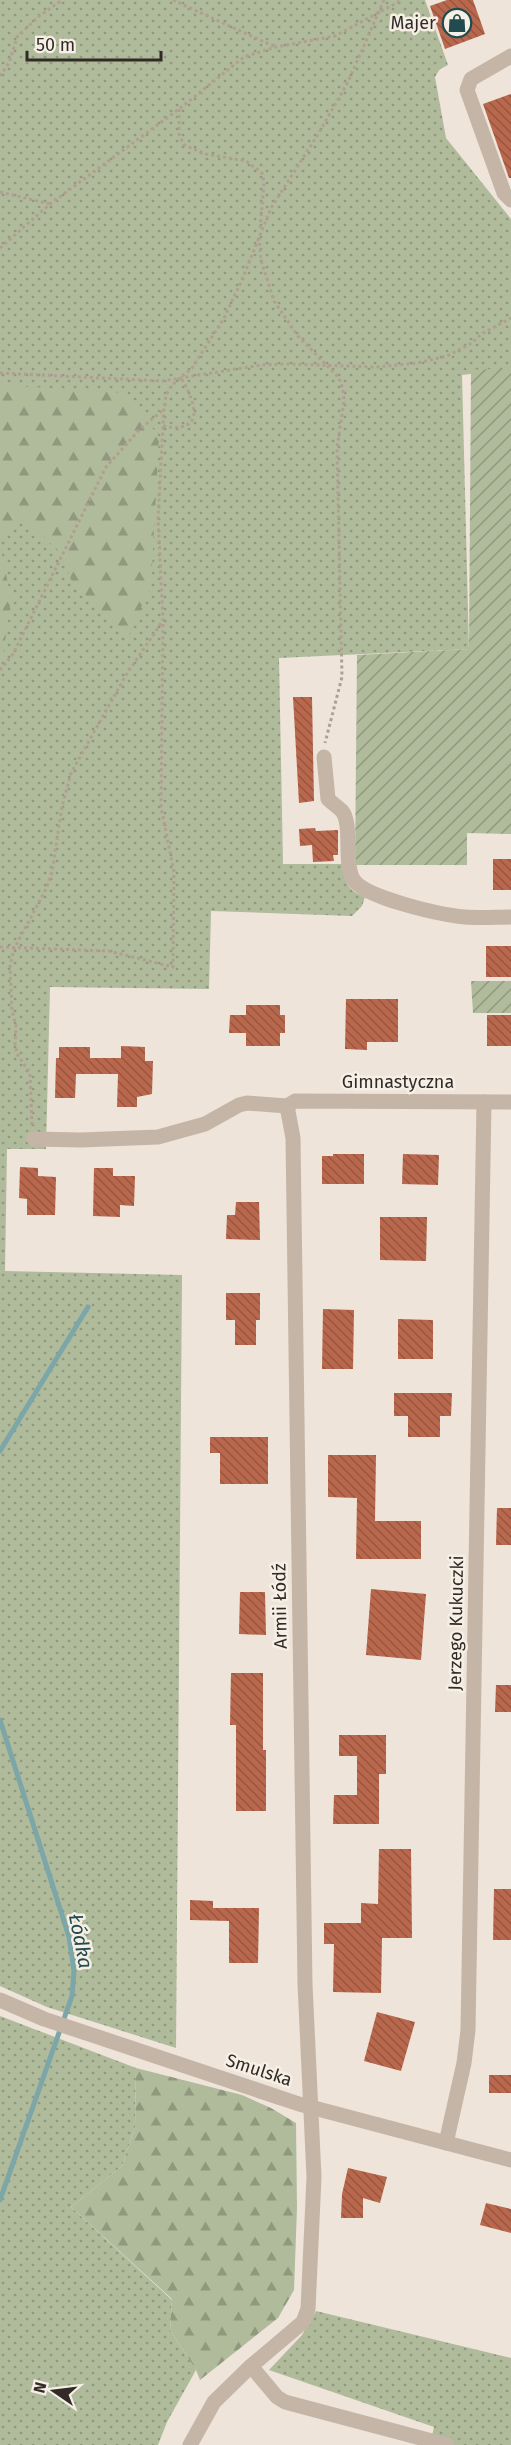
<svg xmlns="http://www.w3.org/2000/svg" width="511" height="2445" font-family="'Fira Sans',sans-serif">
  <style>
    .grass { fill: url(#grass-dots) }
    .forest { fill: url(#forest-firs) }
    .garden { fill: url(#garden-furrows) }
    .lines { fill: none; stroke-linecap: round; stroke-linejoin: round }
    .stream { stroke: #7ca6a8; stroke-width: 5 }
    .building { fill: url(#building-back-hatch) }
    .path { stroke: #b09f91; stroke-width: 3; stroke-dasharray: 3 3; stroke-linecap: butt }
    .minor { stroke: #c5b5a7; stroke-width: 15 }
    .labels { text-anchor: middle; stroke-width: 5; stroke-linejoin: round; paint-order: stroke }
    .poi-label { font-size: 18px; fill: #322a27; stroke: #f6efe5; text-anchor: end }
    .street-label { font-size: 18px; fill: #322a27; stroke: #f6efe5 }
    .water-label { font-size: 20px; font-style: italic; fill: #214b4f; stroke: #f6efe5 }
  </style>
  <defs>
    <pattern id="grass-dots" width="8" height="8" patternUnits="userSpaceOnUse" patternTransform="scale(1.5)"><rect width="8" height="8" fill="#b0bb9b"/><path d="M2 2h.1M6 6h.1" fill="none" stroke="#90987e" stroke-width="1.8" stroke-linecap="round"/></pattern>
    <pattern id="forest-firs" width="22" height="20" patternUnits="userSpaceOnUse" patternTransform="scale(1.5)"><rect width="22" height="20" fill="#b0bb9b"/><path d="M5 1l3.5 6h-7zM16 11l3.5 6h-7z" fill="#90987e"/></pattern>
    <pattern id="garden-furrows" width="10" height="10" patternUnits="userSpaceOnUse" patternTransform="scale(1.5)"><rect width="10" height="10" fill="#b0bb9b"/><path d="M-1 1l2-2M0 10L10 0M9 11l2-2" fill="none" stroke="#90987e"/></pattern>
    <pattern id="building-back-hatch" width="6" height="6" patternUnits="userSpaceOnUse" patternTransform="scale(1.5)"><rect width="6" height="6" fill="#b9684d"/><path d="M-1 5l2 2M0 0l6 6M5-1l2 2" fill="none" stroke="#975640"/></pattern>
  </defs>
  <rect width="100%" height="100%" fill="#eee4d9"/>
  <g class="grass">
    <path d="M0 0H425L448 65 440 69 435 77 446 138 511 219V369L462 375 469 649 279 658 283 864H344C345 883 347 890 365 897L362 906 352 916 211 911 209 989 50 987 46 1149H7L5 1271 182 1275 176 2048 47 2007 0 1986Z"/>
    <polygon points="0,2016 136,2068 135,2127 122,2166 71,2207 172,2300 170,2330 196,2370 167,2422 158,2445 0,2445"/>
    <polygon points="316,2311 511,2358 511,2445 430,2445 434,2427 269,2370 302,2335"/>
  </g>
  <g class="forest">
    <polygon points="0,385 127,393 159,437 151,585 129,635 73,584 59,551 24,519 0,539"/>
    <polygon points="0,544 11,599 3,656 0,656"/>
    <polygon points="136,2068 242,2095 271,2108 296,2123 297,2208 294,2290 278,2318 200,2380 196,2370 170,2330 172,2299 71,2207 122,2166 135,2127"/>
  </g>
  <g class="garden">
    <polygon points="511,368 511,834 467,833 467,865 355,865 357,655 469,649 471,370"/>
    <polygon points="471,981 511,981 511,1013 473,1013"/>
  </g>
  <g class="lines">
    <g class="stream">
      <polyline points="0,1451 88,1307"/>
      <polyline points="0,1720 69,1937 74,1971 72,1996 0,2200"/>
    </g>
  </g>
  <g class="building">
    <polygon points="447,0 473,0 485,34 445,49 430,6"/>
    <polygon points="511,94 511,178 509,178 483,104"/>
    <polygon points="293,697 312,697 314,801 299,803"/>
    <polygon points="315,828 316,831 338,830 338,855 333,855 334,861 313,862 312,845 300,846 299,829"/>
    <rect x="493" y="859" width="18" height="31"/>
    <rect x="486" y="946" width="25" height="31"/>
    <polygon points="346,999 398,999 398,1042 367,1042 367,1050 345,1049"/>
    <polygon points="246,1005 280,1005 280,1015 285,1015 285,1033 280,1033 280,1046 246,1046 246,1033 229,1033 230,1015 246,1015"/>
    <rect x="487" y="1015" width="24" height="31"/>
    <polygon points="121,1046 145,1047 145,1061 153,1061 152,1094 137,1097 137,1107 117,1107 118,1074 76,1074 75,1098 55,1098 56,1058 59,1058 59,1047 90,1047 90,1058 121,1058"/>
    <polygon points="333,1154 364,1154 364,1184 322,1184 322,1156 333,1156"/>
    <polygon points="403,1154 439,1155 438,1185 402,1184"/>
    <polygon points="20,1167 38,1168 38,1176 56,1177 55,1215 27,1215 27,1199 19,1198"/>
    <polygon points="94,1168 113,1168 113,1176 135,1176 134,1206 120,1205 120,1217 93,1216"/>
    <polygon points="236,1202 259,1202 260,1240 226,1239 227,1215 235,1215"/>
    <polygon points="380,1217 427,1217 426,1261 380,1260"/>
    <polygon points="226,1293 260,1293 260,1320 256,1320 256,1345 235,1345 235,1320 226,1320"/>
    <polygon points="323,1309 354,1310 353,1369 322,1369"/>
    <polygon points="398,1319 433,1320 433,1359 398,1359"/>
    <polygon points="394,1393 452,1393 451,1416 440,1416 440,1437 408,1437 408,1416 394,1416"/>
    <polygon points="210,1437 268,1437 268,1484 220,1484 220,1453 210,1453"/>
    <polygon points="328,1455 376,1455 375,1521 421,1521 421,1559 356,1559 357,1498 328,1497"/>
    <polygon points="497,1508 511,1508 511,1545 496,1545"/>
    <polygon points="371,1589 426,1594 421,1660 366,1655"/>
    <polygon points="240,1592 265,1592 266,1635 239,1634"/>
    <polygon points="231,1673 263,1673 263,1750 266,1750 266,1811 236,1811 236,1725 230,1725"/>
    <polygon points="496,1685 511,1685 511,1712 495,1712"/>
    <polygon points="339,1735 386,1735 386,1774 379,1774 379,1824 333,1824 334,1795 357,1795 357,1756 339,1756"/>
    <polygon points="379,1849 411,1849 412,1938 382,1938 381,1993 333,1992 334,1944 324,1944 324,1923 361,1923 361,1903 378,1904"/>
    <polygon points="494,1889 511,1889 511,1940 493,1940"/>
    <polygon points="190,1900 213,1901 213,1908 259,1908 258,1963 229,1963 229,1921 190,1920"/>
    <polygon points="377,2012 415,2022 401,2071 364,2061"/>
    <rect x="489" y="2075" width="22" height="18"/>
    <polygon points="348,2168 387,2177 380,2203 363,2198 363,2218 341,2218 342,2194"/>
    <polygon points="486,2203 511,2209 511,2233 480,2225"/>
  </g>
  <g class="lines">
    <g class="path">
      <polyline points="173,0 275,47"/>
      <polyline points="0,76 9,63 17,37 38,17 62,0"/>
      <polyline points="179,109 179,134 184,145 206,154 246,161 262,173 264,183 260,230"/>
      <polyline points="0,192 50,204"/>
      <polyline points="259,237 261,260 274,301 298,336 339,378 343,389 344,401 337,448 342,677 325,743"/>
      <polyline points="0,248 50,204 179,109 244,57 276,47 335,36 402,0"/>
      <polyline points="0,373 162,381 261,365 286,364 376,367 417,363 447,356 470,344 483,333 511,318"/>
      <path d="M163 426C206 434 196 403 181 378"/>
      <polyline points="0,670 13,654 106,467 140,429 163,410"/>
      <polyline points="0,947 109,951 173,967 174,872 161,807 163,621 158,518 164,409 166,395 172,385 192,368 224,318 241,282 271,208 317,136 348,82 384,0"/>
      <polyline points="32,1125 30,1073 17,1054 15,1044 16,1026 12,1010 10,966 14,949 46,889 52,872 62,807 71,773 126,675 162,622"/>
    </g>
    <g class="minor">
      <polyline points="511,56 471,79 467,90 504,193 511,200"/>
      <path d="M324 757 328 799C332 803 338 807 342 811 353 825 343 861 353 879 364 898 442 915 465 917 480 918 496 917 511 917"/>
      <polyline points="287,1106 295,1101 511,1102"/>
      <polyline points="34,1139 81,1140 158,1137 205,1124 239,1105 247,1103 287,1106"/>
      <polyline points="0,2000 44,2019 299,2104 511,2160"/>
      <polyline points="446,2143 464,2063 468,2030 484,1102"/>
      <polyline points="251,2366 277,2397 285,2402 447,2445"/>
      <polyline points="190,2445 214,2402 251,2366 303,2322 308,2309 314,2177 305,1984 293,1138 287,1106"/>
    </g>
  </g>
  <defs>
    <g id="shop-ring" transform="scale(1.5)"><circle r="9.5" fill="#f6efe5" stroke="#214b4f" stroke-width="1.5"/><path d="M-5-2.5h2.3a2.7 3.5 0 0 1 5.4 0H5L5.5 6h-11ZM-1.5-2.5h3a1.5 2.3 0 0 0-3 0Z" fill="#214b4f"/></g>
  </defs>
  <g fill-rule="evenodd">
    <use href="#shop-ring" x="457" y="23"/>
  </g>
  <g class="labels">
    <g class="poi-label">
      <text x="436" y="29">Majer</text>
    </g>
    <g class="street-label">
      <text x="398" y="1088">Gimnastyczna</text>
      <text transform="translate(280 1606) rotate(-91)" y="6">Armii Łódź</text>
      <text transform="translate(456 1623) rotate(-89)" y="6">Jerzego Kukuczki</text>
      <text transform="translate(259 2070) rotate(18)" y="6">Smulska</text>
    </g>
    <g class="water-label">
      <text transform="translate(81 1941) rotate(79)" y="7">Łódka</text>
    </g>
  </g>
  <g transform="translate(54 2391) rotate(284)" stroke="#f6efe5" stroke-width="4.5" paint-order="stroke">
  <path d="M0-4.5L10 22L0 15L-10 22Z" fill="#322a27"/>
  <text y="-9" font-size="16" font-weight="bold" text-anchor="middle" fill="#322a27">N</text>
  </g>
  <path d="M27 51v9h134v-9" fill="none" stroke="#322a27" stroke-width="3"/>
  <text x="36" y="51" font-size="18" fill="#322a27" stroke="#f6efe5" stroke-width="4.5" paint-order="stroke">50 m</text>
</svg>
